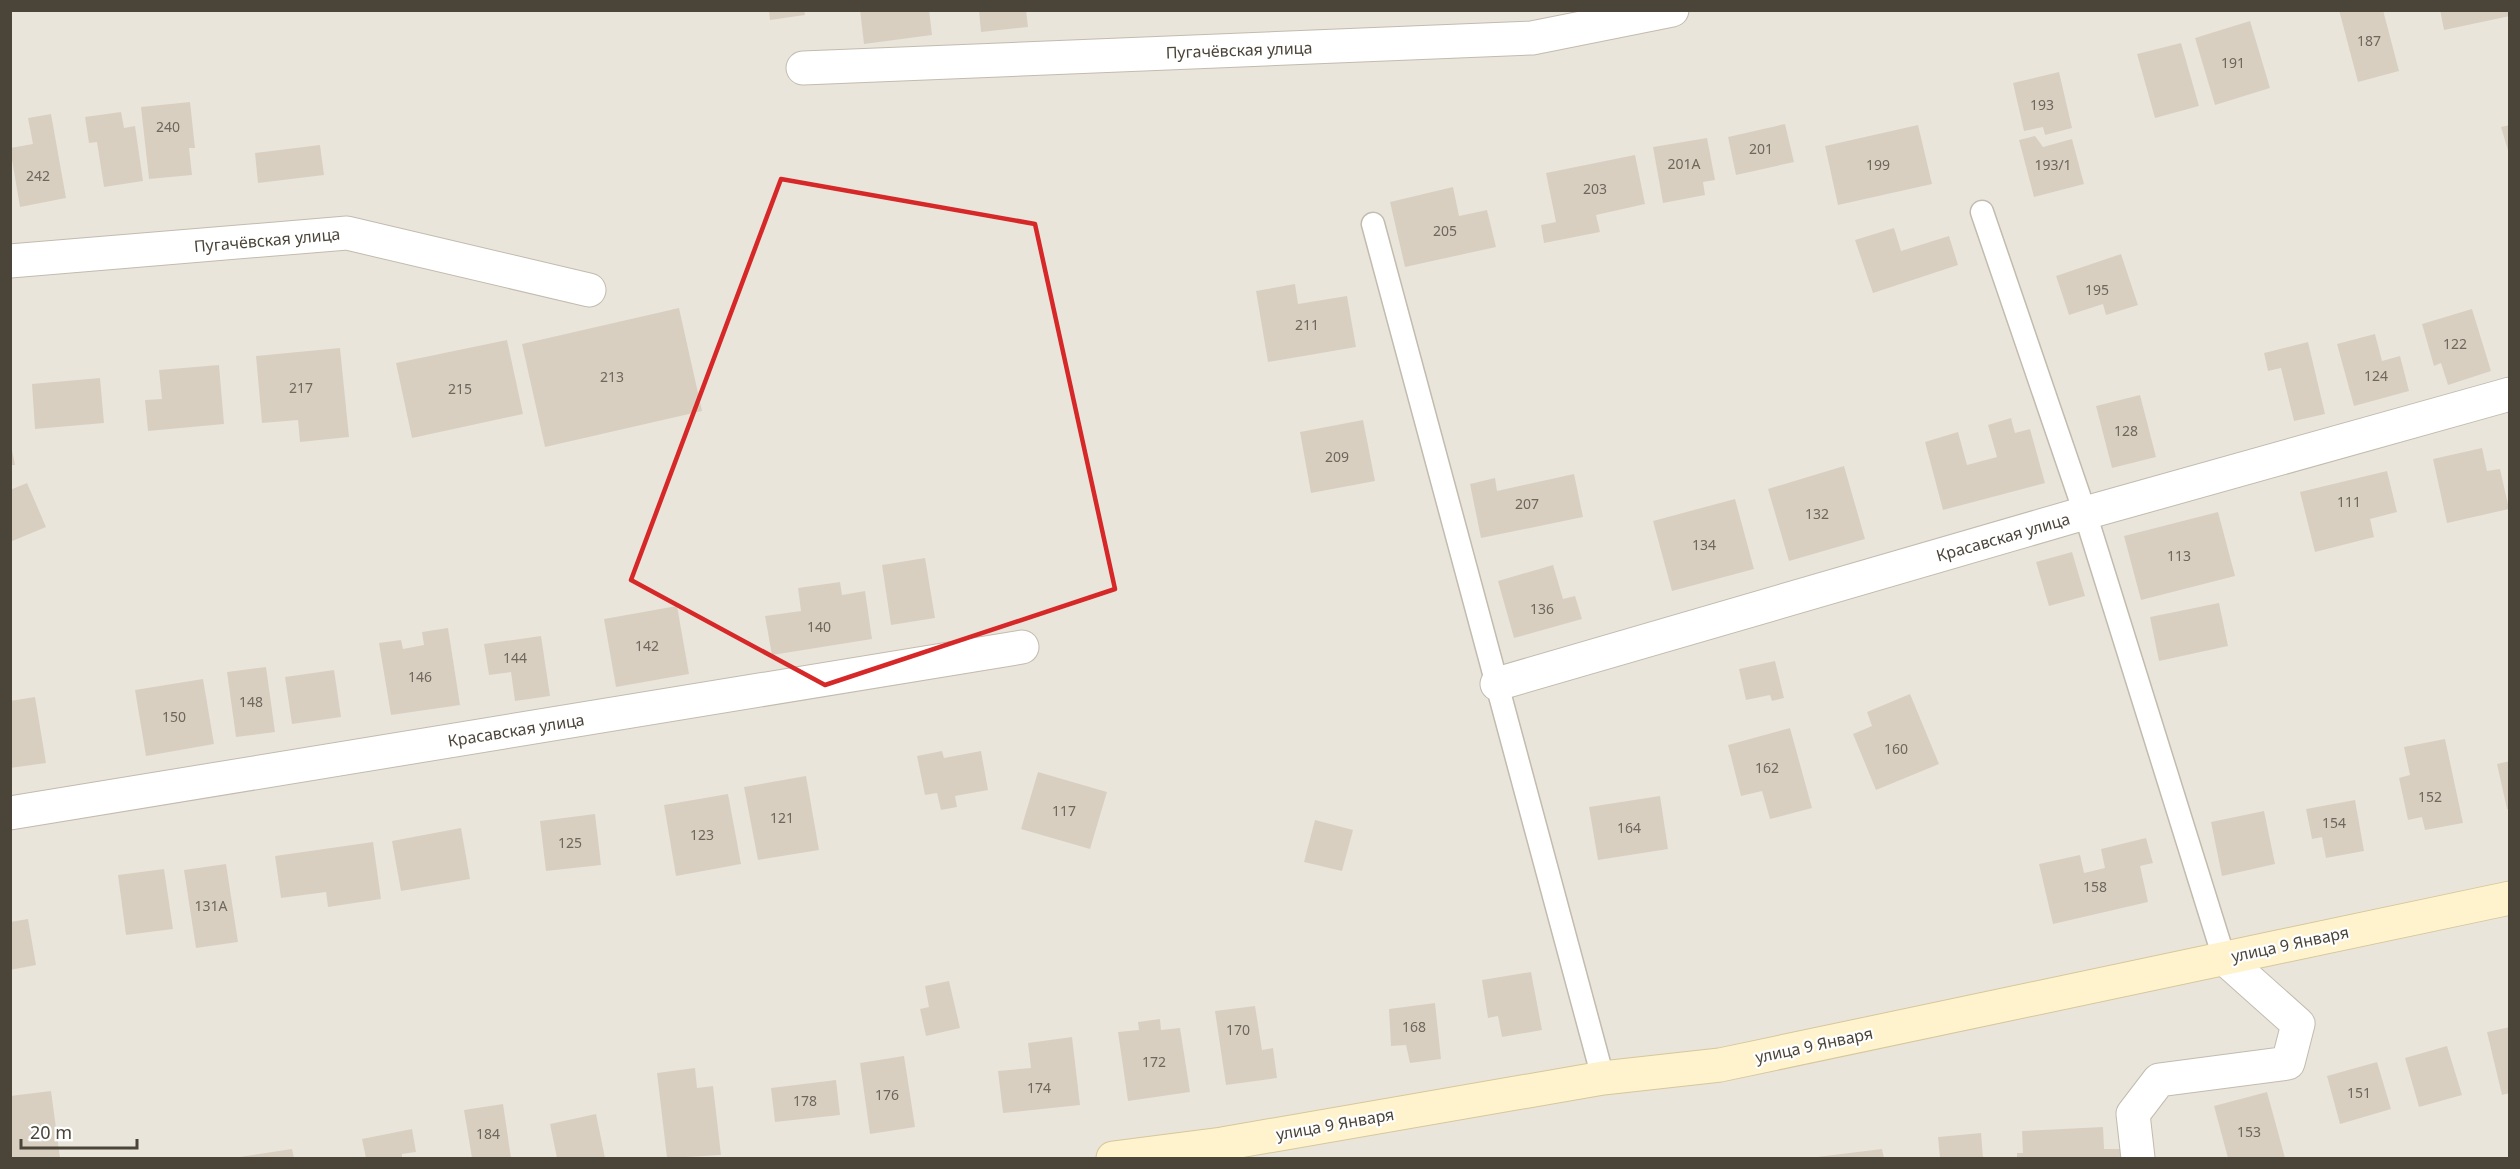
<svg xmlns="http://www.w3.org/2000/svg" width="2520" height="1169" font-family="'Noto Sans',sans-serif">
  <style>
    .residential { fill: #eae5da }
    .building { fill: #d8cfc1 }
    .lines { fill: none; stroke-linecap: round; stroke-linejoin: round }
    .lane-casing { stroke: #c2bbae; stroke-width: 25 }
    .street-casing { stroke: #c2bbae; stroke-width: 35 }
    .secondary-casing { stroke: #d6c79b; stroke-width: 35 }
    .lane { stroke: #fff; stroke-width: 22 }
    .street { stroke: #fff; stroke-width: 33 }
    .secondary { stroke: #fff3cd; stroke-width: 33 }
    .marked { fill: none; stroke: #d62828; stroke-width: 4.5; stroke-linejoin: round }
    .labels { text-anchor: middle; stroke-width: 4.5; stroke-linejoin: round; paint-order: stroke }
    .number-label { font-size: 14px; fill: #6e675b }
    .street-label { font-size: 16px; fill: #4b4439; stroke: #fff }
  </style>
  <rect width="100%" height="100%" fill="#f6f3ec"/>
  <rect class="residential" x="11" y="11" width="2498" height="1147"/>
  <g class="building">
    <polygon points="769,10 804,10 805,15 770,20"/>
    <polygon points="860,10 929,10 932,35 864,44"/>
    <polygon points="979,10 1026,10 1028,27 981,32"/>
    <polygon points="2339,10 2383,10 2399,71 2358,82"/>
    <polygon points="2440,10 2510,10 2510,16 2444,30"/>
    <polygon points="2250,21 2270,88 2215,105 2195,38"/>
    <polygon points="2181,43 2199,106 2155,118 2137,54"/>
    <polygon points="2059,72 2072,128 2045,135 2043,127 2024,131 2013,83"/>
    <polygon points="190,102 195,148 189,148 192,175 149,179 141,107"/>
    <polygon points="121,112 124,128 135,126 143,181 104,187 97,142 89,143 85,117"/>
    <polygon points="51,114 66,198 20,207 10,148 33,144 28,118"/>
    <polygon points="1785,124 1794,162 1736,175 1728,137"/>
    <polygon points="1918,125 1932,184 1838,205 1825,146"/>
    <polygon points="2510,125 2510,154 2509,154 2501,127"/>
    <polygon points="2035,136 2043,147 2072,139 2084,184 2034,197 2019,140"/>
    <polygon points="1707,138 1715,180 1703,182 1705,195 1663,203 1653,147"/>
    <polygon points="320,145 324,175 258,183 255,153"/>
    <polygon points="1635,155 1645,204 1596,215 1600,232 1544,243 1541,225 1556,222 1546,173"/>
    <polygon points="1453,187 1459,216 1487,210 1496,247 1405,267 1390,202"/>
    <polygon points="1894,228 1901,251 1949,236 1958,265 1873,293 1855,240"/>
    <polygon points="2121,254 2138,305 2106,315 2103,304 2069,315 2056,276"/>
    <polygon points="1295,284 1298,304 1347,296 1356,347 1268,362 1256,291"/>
    <polygon points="679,308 702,411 545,447 522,344"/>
    <polygon points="2472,309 2491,371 2448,385 2441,363 2434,366 2422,324"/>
    <polygon points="2375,334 2382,361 2400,356 2409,391 2354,406 2337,344"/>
    <polygon points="507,340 523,414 412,438 396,363"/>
    <polygon points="2308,342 2325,414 2294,421 2281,368 2268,371 2264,353"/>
    <polygon points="340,348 349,437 300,442 298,420 262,423 256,356"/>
    <polygon points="219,365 224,424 148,431 145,400 162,399 159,370"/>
    <polygon points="100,378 104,423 35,429 32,384"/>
    <polygon points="2140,395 2156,457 2112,468 2096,406"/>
    <polygon points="2011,418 2015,433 2030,429 2045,483 1943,510 1925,442 1958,432 1967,465 1997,457 1988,425"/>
    <polygon points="1363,420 1375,481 1311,493 1300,432"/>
    <polygon points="10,441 15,465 10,465"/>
    <polygon points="2482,448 2487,471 2500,469 2509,509 2447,523 2433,459"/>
    <polygon points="1844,466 1865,539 1789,561 1768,489"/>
    <polygon points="2387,471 2397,512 2370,519 2374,537 2315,552 2300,492"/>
    <polygon points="1574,474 1583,517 1481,538 1470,484 1495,478 1497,491"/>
    <polygon points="27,483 46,527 10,542 10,490"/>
    <polygon points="1735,499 1754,569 1672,591 1653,521"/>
    <polygon points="2218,512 2235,576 2141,600 2124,536"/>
    <polygon points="2072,552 2085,596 2049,606 2036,562"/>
    <polygon points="925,558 935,618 891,625 882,565"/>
    <polygon points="1553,565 1563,599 1575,596 1582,619 1514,638 1498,581"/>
    <polygon points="840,582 842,595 865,591 872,639 772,655 765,616 801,611 798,588"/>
    <polygon points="2219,603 2228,646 2159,661 2150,617"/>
    <polygon points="677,606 689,674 616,687 604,619"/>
    <polygon points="448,628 460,705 391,715 379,643 401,640 403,649 424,645 422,632"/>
    <polygon points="541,636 550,696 515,701 511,672 489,675 484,644"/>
    <polygon points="1775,661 1784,698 1772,701 1770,695 1746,700 1739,669"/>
    <polygon points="266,667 275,732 236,737 227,672"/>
    <polygon points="334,670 341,717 292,724 285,677"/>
    <polygon points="203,679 214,744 146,756 135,690"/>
    <polygon points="1910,694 1939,764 1876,790 1853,734 1872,726 1867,712"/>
    <polygon points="35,697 46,763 10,768 10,701"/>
    <polygon points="1790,728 1812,808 1770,819 1762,791 1741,796 1728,745"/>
    <polygon points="2445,739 2463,823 2425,830 2422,817 2408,820 2399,778 2410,775 2404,747"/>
    <polygon points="942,751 944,758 981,751 988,790 955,796 957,807 941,810 937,793 925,795 917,756"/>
    <polygon points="2510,761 2510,809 2507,809 2497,764"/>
    <polygon points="1038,772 1107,792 1090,849 1021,829"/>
    <polygon points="806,776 819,850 758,860 744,787"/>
    <polygon points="728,794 741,864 676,876 664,805"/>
    <polygon points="1660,796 1668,849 1598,860 1589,807"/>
    <polygon points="2355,800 2364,851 2326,858 2322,837 2312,839 2306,809"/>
    <polygon points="2264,811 2275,864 2222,876 2211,822"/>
    <polygon points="595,814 601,865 546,871 540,821"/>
    <polygon points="1315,820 1353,830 1342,871 1304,862"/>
    <polygon points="461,828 470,879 401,891 392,841"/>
    <polygon points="2146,838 2153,863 2140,866 2148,902 2053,924 2039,864 2080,855 2084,873 2105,868 2101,849"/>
    <polygon points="373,842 381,899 328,907 326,892 281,898 275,856"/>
    <polygon points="226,864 238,942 196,948 184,870"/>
    <polygon points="164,869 173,929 126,935 118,875"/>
    <polygon points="28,919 36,965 10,970 10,922"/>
    <polygon points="1531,972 1542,1030 1502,1037 1498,1016 1488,1018 1482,980"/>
    <polygon points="949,981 960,1028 926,1036 920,1009 929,1007 925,986"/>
    <polygon points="1435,1003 1441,1059 1410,1063 1406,1045 1391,1046 1389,1009"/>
    <polygon points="1255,1006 1262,1050 1273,1048 1277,1078 1226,1085 1215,1011"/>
    <polygon points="1160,1019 1161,1030 1180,1028 1190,1092 1128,1101 1118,1032 1139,1030 1138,1022"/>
    <polygon points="2510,1027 2510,1093 2502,1095 2487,1032"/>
    <polygon points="1072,1037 1080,1105 1003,1113 998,1071 1031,1068 1028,1043"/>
    <polygon points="2447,1046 2462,1095 2419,1107 2405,1058"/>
    <polygon points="904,1056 915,1127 870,1134 860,1063"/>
    <polygon points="2377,1062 2391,1109 2340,1124 2327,1076"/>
    <polygon points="695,1068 697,1088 713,1086 721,1155 667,1158 657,1073"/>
    <polygon points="836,1080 840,1115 775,1122 771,1088"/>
    <polygon points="51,1091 60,1158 10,1158 10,1096"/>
    <polygon points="2267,1092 2285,1158 2228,1158 2214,1106"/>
    <polygon points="503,1104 511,1158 472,1158 464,1110"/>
    <polygon points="596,1114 605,1158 557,1158 550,1124"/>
    <polygon points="2103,1127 2104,1149 2122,1149 2122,1158 2017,1158 2017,1153 2023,1153 2022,1131"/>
    <polygon points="412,1129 416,1152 402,1154 402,1158 366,1158 362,1139"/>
    <polygon points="1981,1133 1983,1158 1940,1158 1938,1137"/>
    <polygon points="292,1149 294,1158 240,1158 240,1157"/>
    <polygon points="1882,1149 1884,1158 1817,1158 1817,1157"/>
  </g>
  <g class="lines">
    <g class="lane-casing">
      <g id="lane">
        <polyline points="1982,212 2085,513 2224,958"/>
        <polyline points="1373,224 1603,1078"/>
      </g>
    </g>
    <g class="street-casing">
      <g id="street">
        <polyline points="803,68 1532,38 1672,10"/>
        <polyline points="10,261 347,233 589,290"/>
        <polyline points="1497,684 2085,513 2510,394"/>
        <polyline points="10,813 1022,647"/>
        <polyline points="2138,1158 2133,1114 2159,1080 2288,1063 2298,1024 2224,958"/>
      </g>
    </g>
    <g class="secondary-casing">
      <polyline id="secondary" points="1113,1158 1222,1144 1603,1078 1720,1065 2510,898"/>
    </g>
    <use href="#lane" class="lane"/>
    <use href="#street" class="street"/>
    <use href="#secondary" class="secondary"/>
  </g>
  <path class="marked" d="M781 179 1035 224 1115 589 825 685 631 580Z"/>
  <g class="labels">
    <g class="number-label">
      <text x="2369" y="46">187</text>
      <text x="2233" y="68">191</text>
      <text x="2042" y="110">193</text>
      <text x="168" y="132">240</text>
      <text x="1761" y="154">201</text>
      <text x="1684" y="169">201А</text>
      <text x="1878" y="170">199</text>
      <text x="2053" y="170">193/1</text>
      <text x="38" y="181">242</text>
      <text x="1595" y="194">203</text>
      <text x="1445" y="236">205</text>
      <text x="2097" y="295">195</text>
      <text x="1307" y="330">211</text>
      <text x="2455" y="349">122</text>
      <text x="2376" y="381">124</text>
      <text x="612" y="382">213</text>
      <text x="301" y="393">217</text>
      <text x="460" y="394">215</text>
      <text x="2126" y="436">128</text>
      <text x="1337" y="462">209</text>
      <text x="2349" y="507">111</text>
      <text x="1527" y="509">207</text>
      <text x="1817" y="519">132</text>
      <text x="1704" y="550">134</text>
      <text x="2179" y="561">113</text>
      <text x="1542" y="614">136</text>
      <text x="819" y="632">140</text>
      <text x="647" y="651">142</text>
      <text x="515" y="663">144</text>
      <text x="420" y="682">146</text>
      <text x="251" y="707">148</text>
      <text x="174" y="722">150</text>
      <text x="1896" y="754">160</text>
      <text x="1767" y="773">162</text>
      <text x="2430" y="802">152</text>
      <text x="1064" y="816">117</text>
      <text x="782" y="823">121</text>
      <text x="2334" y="828">154</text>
      <text x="1629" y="833">164</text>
      <text x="702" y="840">123</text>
      <text x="570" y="848">125</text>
      <text x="2095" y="892">158</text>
      <text x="211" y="911">131А</text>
      <text x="1414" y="1032">168</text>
      <text x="1238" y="1035">170</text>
      <text x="1154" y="1067">172</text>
      <text x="1039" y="1093">174</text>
      <text x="2359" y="1098">151</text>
      <text x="887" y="1100">176</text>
      <text x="805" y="1106">178</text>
      <text x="2249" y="1137">153</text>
      <text x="488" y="1139">184</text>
    </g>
    <g class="street-label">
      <text transform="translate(1239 50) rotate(-2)" y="6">Пугачёвская улица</text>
      <text transform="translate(267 240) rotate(-5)" y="6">Пугачёвская улица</text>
      <text transform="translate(2003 537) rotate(-16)" y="6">Красавская улица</text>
      <text transform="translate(516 730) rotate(-9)" y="6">Красавская улица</text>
      <text transform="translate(2290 944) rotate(-12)" y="6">улица 9 Января</text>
      <text transform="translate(1814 1045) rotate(-12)" y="6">улица 9 Января</text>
      <text transform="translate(1335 1124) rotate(-10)" y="6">улица 9 Января</text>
    </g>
  </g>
  <rect width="2520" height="1169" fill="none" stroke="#4b4439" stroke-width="24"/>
  <path d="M21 1139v9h116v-9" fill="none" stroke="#4b4439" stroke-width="3"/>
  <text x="30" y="1139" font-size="18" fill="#4b4439" stroke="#ffffff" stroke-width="4.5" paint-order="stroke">20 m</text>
</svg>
